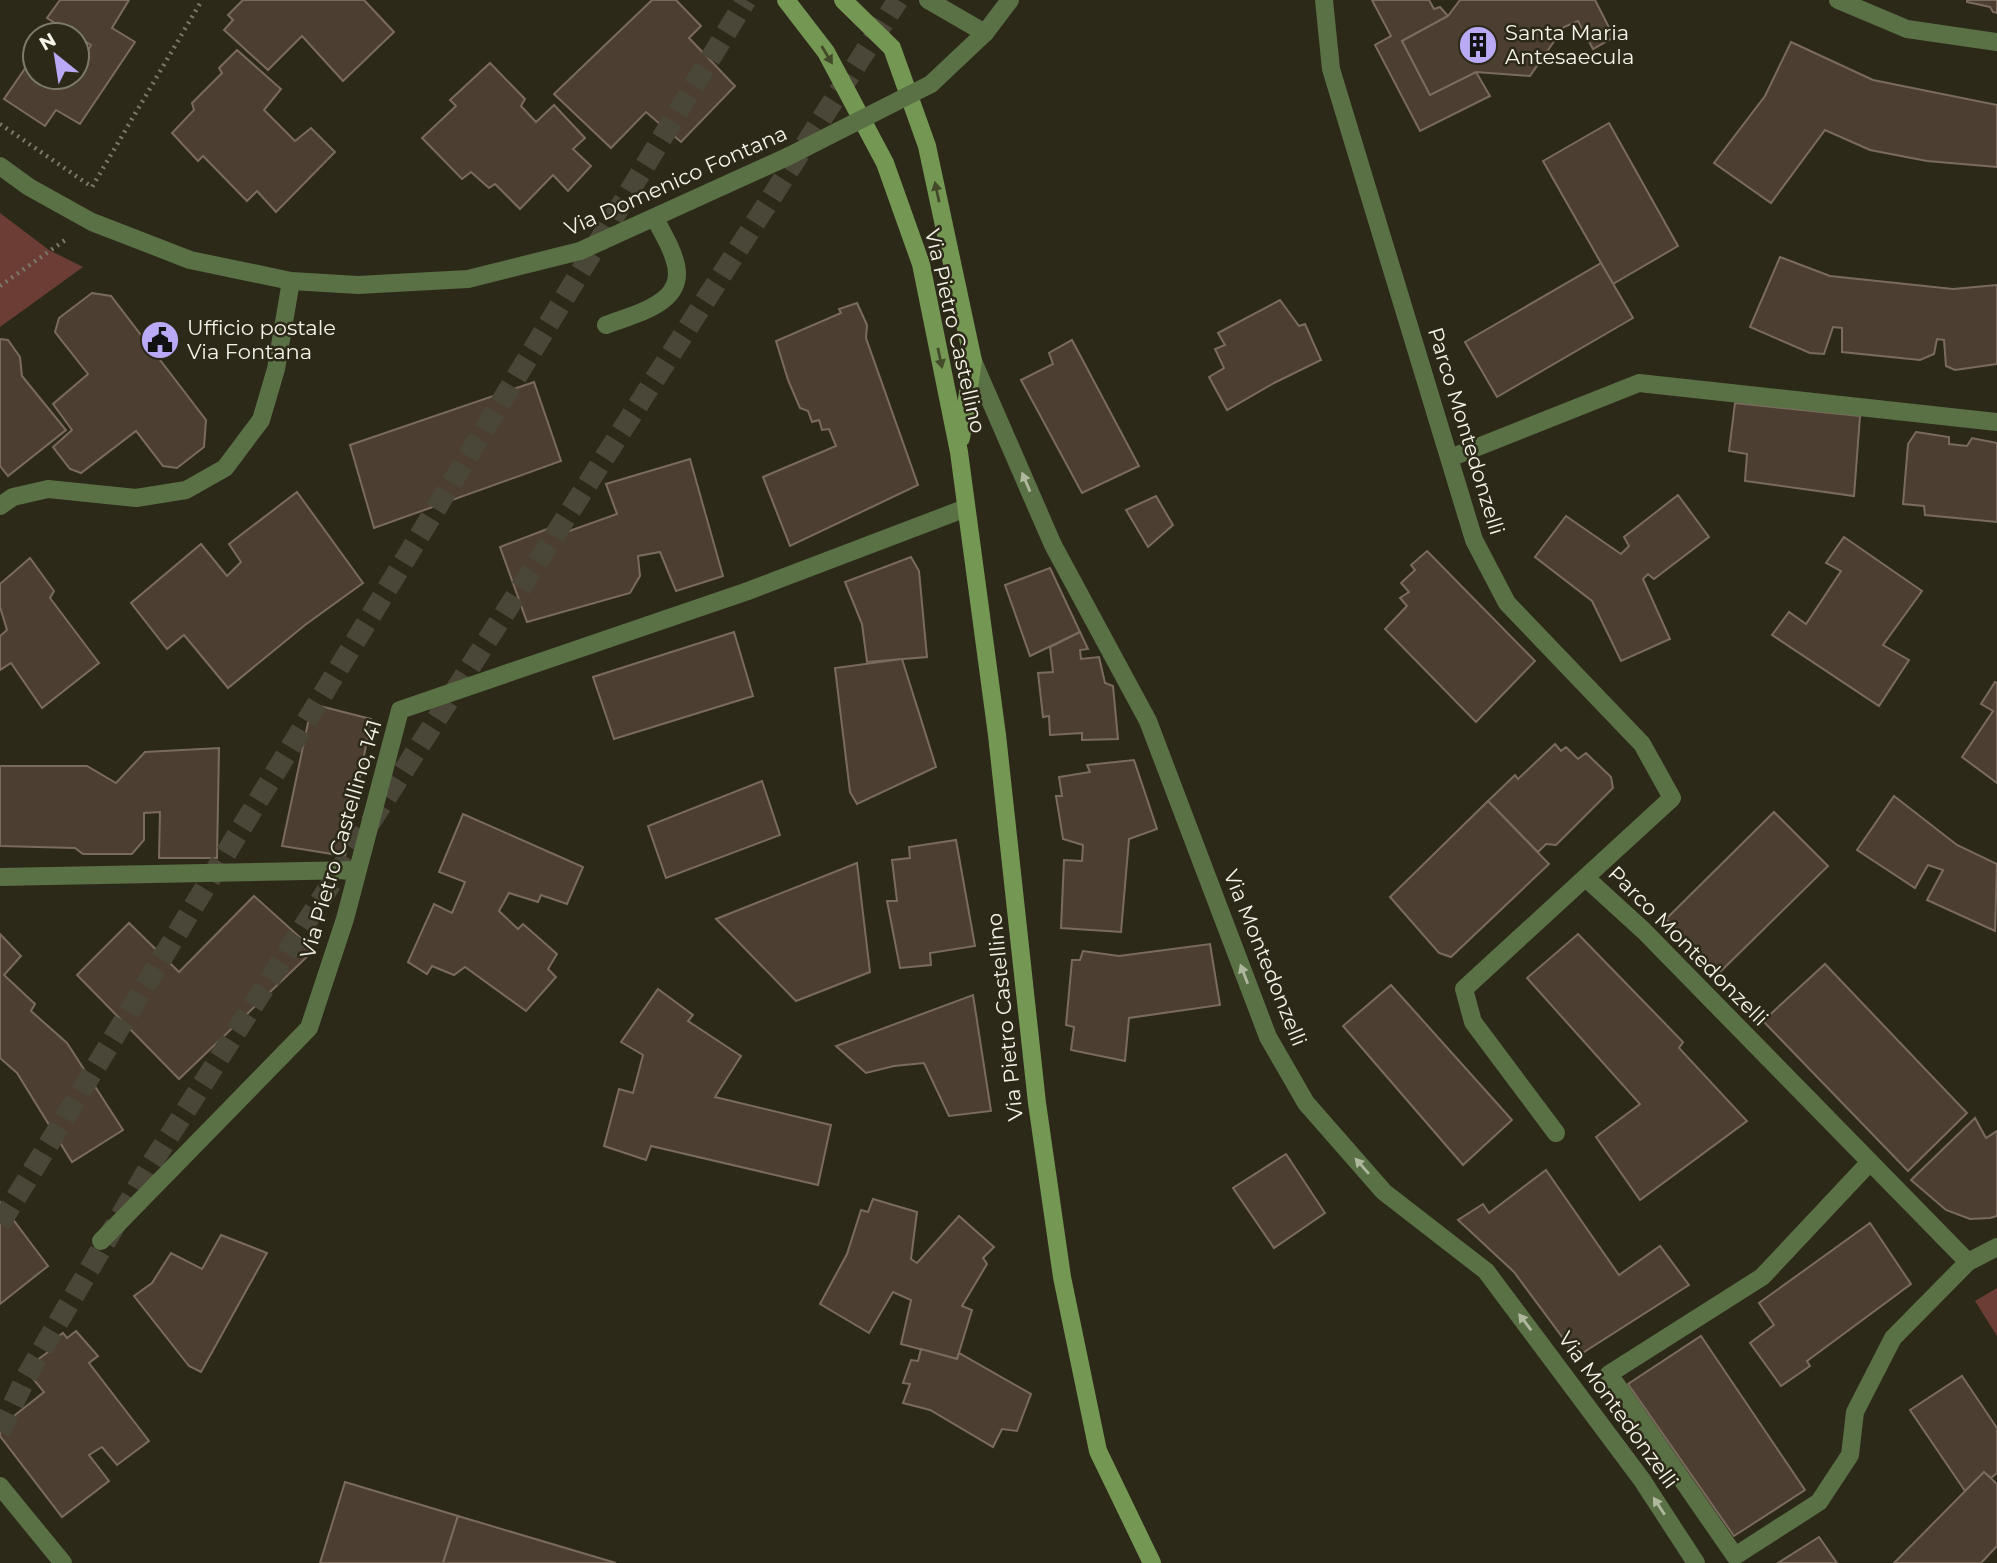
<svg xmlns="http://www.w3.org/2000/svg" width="1997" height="1563" font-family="Montserrat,sans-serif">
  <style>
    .green { fill: #6c3d34 }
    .building { fill: #4c3f32; stroke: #7a6b5d; stroke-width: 2 }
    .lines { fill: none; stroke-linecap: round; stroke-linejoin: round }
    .highway-tunnel { stroke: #4b4738; stroke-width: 21; stroke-dasharray: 21 10; stroke-linecap: butt }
    .path { stroke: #7c796b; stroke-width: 4.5; stroke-dasharray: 2 5; stroke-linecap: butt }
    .lane { stroke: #5a7045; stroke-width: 18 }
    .street { stroke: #5a7045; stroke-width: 18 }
    .secondary { stroke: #749853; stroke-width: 18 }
    .street-bridge { stroke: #5a7045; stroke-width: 18 }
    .oneway { fill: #424a2a }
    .oneway2 { fill: #afb89f }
    .labels { text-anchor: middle; stroke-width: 5; stroke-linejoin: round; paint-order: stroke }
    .poi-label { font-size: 21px; fill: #f5f3e8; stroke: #2d2919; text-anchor: start }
    .street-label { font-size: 21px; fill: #f5f3e8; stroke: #2d2919 }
  </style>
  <rect width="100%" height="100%" fill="#2d2919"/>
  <g class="green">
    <polygon points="0,213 49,250 83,267 0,327"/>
    <polygon points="1997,1288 1997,1336 1975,1301"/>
  </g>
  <g class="building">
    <polygon points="60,0 129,0 112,28 135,42 80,124 56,110 45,126 4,99 35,54 35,77 77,77 77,60 81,63 91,45 47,18"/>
    <polygon points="243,0 364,0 394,32 343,81 302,36 268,70 224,30 233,20 228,15"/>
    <polygon points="652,0 676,0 701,26 689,38 735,86 681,142 646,112 611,148 554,94"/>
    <polygon points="1372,0 1429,0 1434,9 1440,7 1448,16 1402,41 1430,95 1476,72 1490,96 1420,131 1375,45 1391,36"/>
    <polygon points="1460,0 1595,0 1614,37 1593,49 1578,21 1564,27 1530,76 1476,72 1430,95 1402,41 1448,16"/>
    <polygon points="1967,0 1997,0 1997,13 1993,12 1990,7 1967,2"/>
    <polygon points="1791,42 1873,80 1997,105 1997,167 1927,161 1870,150 1825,130 1771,203 1714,163 1765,96"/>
    <polygon points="237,50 281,89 264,110 295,141 311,128 335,152 276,212 257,191 247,201 203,156 198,161 172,133 194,110 192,103 222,73 219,68"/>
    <polygon points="490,63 525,99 521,106 536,122 554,105 585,138 573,149 591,166 568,191 553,175 520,209 495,184 489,188 471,172 462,179 422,138 456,106 450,100"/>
    <polygon points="1609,123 1678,246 1613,284 1543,161"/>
    <polygon points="1780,257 1830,276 1953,289 1997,285 1997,364 1955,370 1946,366 1944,340 1937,339 1934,354 1920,360 1842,352 1842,328 1833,327 1824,354 1810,353 1750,327"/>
    <polygon points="1601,263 1633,318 1497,397 1465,342"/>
    <polygon points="92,293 111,296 206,420 204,447 177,468 163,466 136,431 81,473 70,469 53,447 72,430 53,404 88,374 55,332 59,318"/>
    <polygon points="1280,300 1299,326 1305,324 1321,360 1274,383 1227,410 1209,377 1224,368 1215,349 1225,345 1218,333"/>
    <polygon points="857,303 867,325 866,338 918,485 790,546 763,477 836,446 829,429 822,430 819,420 812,422 808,411 800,408 788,380 776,341 841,313 839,309"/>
    <polygon points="0,339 8,340 20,357 22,376 66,430 8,476 0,466"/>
    <polygon points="1072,340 1139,466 1082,493 1021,380 1053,364 1049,353"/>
    <polygon points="534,382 561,461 374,528 350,445"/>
    <polygon points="1735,403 1860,416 1854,496 1745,481 1747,454 1729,451"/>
    <polygon points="1916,432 1949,437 1949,444 1967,446 1972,438 1997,443 1997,522 1925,515 1924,506 1903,504 1908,444"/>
    <polygon points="690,459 723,576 676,591 660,552 638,556 640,576 630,593 527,622 500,547 555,526 561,534 617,514 606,484"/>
    <polygon points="297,492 363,583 305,625 228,688 184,635 167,649 131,603 201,544 227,576 241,562 229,544"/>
    <polygon points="1678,495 1709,537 1654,579 1648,574 1643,579 1670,639 1621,661 1592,601 1535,557 1566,516 1621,554 1629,546 1624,537"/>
    <polygon points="1156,496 1173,525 1148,547 1126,510"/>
    <polygon points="1844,537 1922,591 1883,645 1909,660 1879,706 1772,635 1789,612 1806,624 1841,571 1826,563"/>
    <polygon points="1427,551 1535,661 1476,722 1385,629 1407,606 1400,598 1409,592 1401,583 1415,570 1411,565"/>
    <polygon points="911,557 919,571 927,657 867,662 862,624 845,582"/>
    <polygon points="30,558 54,591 50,598 99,663 42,708 11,663 0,670 0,636 7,630 0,607 0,584"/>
    <polygon points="1050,568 1080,632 1030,656 1005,585"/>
    <polygon points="734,632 753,696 614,739 593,677"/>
    <polygon points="1080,632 1088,649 1080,650 1081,659 1099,657 1105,683 1113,686 1118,739 1082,740 1082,733 1050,735 1049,716 1043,717 1038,673 1053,672 1050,647"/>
    <polygon points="902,659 936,767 857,804 850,792 835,668"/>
    <polygon points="1995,682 1997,683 1997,783 1962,757 1993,711 1981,704"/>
    <polygon points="312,704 371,719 345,856 282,846"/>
    <polygon points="1555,744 1561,751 1566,747 1578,759 1586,753 1611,777 1613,788 1556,845 1546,844 1538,852 1488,801 1515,775 1518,779"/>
    <polygon points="219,748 217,858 159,858 160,812 144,813 144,840 132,854 83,854 75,848 0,846 0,766 87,766 116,783 145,752"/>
    <polygon points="1134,760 1157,829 1129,839 1121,932 1061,928 1064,860 1082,861 1083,845 1063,839 1056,796 1062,796 1059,777 1090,772 1087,765"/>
    <polygon points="762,781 780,835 666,878 648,826"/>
    <polygon points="1894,796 1957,845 1997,864 1995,931 1927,900 1943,870 1928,865 1915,888 1857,850"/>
    <polygon points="1488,801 1549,864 1451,957 1439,953 1390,897"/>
    <polygon points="1774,812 1828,866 1719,973 1666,919"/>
    <polygon points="463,814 583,867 567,904 541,895 538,902 509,893 499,911 518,929 523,924 557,954 548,969 556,977 526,1011 465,967 454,975 432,966 427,974 408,962 434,904 452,913 465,882 439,872"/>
    <polygon points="956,840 975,946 930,953 931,965 900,968 887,901 897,901 892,860 910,858 909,847"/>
    <polygon points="857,863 870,972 796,1001 716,919"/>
    <polygon points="254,896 314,950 179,1079 77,975 129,923 179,972"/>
    <polygon points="0,934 21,956 4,975 35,1004 31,1011 67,1043 123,1130 72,1162 17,1073 0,1058"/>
    <polygon points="1578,934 1683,1042 1679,1048 1747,1121 1640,1200 1596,1137 1640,1104 1527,978"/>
    <polygon points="1210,944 1220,1005 1129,1018 1125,1061 1071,1050 1074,1027 1066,1025 1072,960 1080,960 1083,951 1119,956"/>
    <polygon points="1825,964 1967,1113 1908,1171 1763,1021"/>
    <polygon points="1391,985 1512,1120 1463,1165 1343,1026"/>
    <polygon points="658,989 693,1015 688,1021 741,1056 715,1097 831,1125 818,1185 651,1146 646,1160 604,1146 619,1089 633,1093 643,1055 621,1042"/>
    <polygon points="973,995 991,1111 949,1116 924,1063 894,1066 866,1073 836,1046"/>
    <polygon points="1975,1118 1986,1138 1997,1131 1997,1216 1990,1218 1970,1219 1946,1210 1911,1180"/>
    <polygon points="1286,1154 1325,1213 1274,1248 1233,1188"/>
    <polygon points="1546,1170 1619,1275 1660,1246 1689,1285 1584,1352 1574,1353 1514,1272 1458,1220 1483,1204 1489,1213"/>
    <polygon points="873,1199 917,1212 911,1259 917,1263 959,1216 994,1247 983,1258 987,1264 962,1306 972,1310 957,1359 901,1344 911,1300 893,1292 869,1333 820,1304 847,1254 861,1210 868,1212"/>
    <polygon points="0,1202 48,1266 0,1304"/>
    <polygon points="1870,1223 1911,1284 1807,1361 1810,1366 1781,1386 1750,1343 1774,1325 1759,1303"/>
    <polygon points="221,1235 267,1253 201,1372 189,1366 134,1296 152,1283 171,1253 202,1269"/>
    <polygon points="76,1331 98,1356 89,1363 149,1441 117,1465 102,1447 89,1455 109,1481 62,1517 0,1436 0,1427 44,1392 25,1369 48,1352 44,1347 63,1333 67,1338"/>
    <polygon points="1701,1336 1805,1490 1734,1536 1628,1384"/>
    <polygon points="921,1349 957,1359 959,1353 1031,1394 1017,1431 1002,1429 993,1447 930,1410 903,1403 910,1384 903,1383 911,1360 918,1361"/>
    <polygon points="1962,1376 1997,1428 1997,1473 1991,1478 1984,1472 1965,1491 1910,1410"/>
    <polygon points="1984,1472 1997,1484 1997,1546 1981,1563 1894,1563"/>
    <polygon points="345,1482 458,1516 443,1563 320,1563"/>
    <polygon points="458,1516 616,1563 443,1563"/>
    <polygon points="1819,1537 1837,1563 1778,1563"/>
  </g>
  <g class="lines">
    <g class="highway-tunnel">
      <polyline points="0,1224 746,0"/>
      <polyline points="0,1432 26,1377 150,1166 898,0"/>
    </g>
    <g class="path">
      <polyline points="0,124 92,187 202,0"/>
      <polyline points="0,286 68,238"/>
    </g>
    <path class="lane" d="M606 325C637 313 690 303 674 258 670 244 661 231 655 218"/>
    <g class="street">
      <polyline points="928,0 985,33"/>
      <polyline points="1324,0 1331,69 1474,540 1507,603 1642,744 1672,798 1464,989 1473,1022 1556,1133"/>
      <polyline points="1838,0 1907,29 1997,42"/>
      <polyline points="931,84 985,33 1010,0"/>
      <polyline points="0,166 29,187 92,222 190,260 291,281 358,285 468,279 580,251 789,156"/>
      <polyline points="973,361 1053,545 1148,721 1268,1037 1306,1103 1384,1192 1486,1271 1642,1480 1696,1563"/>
      <polyline points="1450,458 1639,383 1997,422"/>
      <polyline points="0,506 13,497 48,489 136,498 186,490 225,468 261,420 276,369 291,281"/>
      <polyline points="0,877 356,870"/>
      <polyline points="1587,879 1644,931 1968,1262 1997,1247"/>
      <polyline points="1870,1162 1762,1277 1609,1374 1735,1556 1819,1502 1850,1455 1855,1412 1893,1338 1968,1262"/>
      <polyline points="101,1241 309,1028 345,919 400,710 748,591 966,508"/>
      <polyline points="0,1486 63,1563"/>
    </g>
    <g class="secondary">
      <polyline points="786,0 826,52 885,163 921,264 959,452 997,735 1037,1103 1062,1277 1098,1451 1152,1563"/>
      <polyline points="843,0 892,48 927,146 973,361 961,438"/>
    </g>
    <polyline class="street-bridge" points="789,156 931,84"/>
  </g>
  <defs><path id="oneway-solid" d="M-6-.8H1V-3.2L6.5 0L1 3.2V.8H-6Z" transform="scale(1.75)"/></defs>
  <g class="oneway">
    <use href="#oneway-solid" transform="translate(827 55) rotate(59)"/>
    <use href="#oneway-solid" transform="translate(937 192) rotate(-102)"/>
    <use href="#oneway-solid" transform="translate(940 358) rotate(78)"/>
  </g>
  <g class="oneway2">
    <use href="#oneway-solid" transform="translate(1026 482) rotate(-113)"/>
    <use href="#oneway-solid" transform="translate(1244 974) rotate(-111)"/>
    <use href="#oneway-solid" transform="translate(1362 1166) rotate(-131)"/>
    <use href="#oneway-solid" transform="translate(1525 1322) rotate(-127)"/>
    <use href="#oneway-solid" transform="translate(1659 1506) rotate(-123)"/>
  </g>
  <defs>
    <g id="building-disc" transform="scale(2.0125)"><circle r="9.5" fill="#baaaf6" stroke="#2d2919"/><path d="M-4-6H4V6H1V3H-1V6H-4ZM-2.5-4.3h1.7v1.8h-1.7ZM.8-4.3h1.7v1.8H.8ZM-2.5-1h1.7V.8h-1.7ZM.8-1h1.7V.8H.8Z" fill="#111"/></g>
    <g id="civic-disc" transform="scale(2.0125)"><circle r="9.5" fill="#baaaf6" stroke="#2d2919"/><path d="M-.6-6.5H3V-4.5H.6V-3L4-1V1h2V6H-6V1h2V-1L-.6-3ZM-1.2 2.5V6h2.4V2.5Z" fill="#111"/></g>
  </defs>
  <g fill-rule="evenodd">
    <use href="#building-disc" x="1478" y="45"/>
    <use href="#civic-disc" x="160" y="340"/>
  </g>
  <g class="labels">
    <g class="poi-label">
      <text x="1505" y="40">Santa Maria<tspan x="1505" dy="24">Antesaecula</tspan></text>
      <text x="187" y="335">Ufficio postale<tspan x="187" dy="24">Via Fontana</tspan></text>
    </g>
    <g class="street-label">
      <text transform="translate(676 181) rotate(-24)" y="7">Via Domenico Fontana</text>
      <text transform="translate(955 331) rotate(77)" y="7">Via Pietro Castellino</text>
      <text transform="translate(1466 431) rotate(73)" y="7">Parco Montedonzelli</text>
      <text transform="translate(341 839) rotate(-74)" y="7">Via Pietro Castellino, 141</text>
      <text transform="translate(1688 946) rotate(45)" y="7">Parco Montedonzelli</text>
      <text transform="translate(1265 958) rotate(68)" y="7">Via Montedonzelli</text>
      <text transform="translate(1005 1017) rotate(-96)" y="7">Via Pietro Castellino</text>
      <text transform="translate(1618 1410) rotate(54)" y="7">Via Montedonzelli</text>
    </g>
  </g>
  <g transform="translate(56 56) rotate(330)"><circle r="33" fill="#2d2919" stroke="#7d7a6c" stroke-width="2"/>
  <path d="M0-5L12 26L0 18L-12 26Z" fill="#baaaf6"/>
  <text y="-10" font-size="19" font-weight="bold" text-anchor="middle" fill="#f5f3e8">N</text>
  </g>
</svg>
